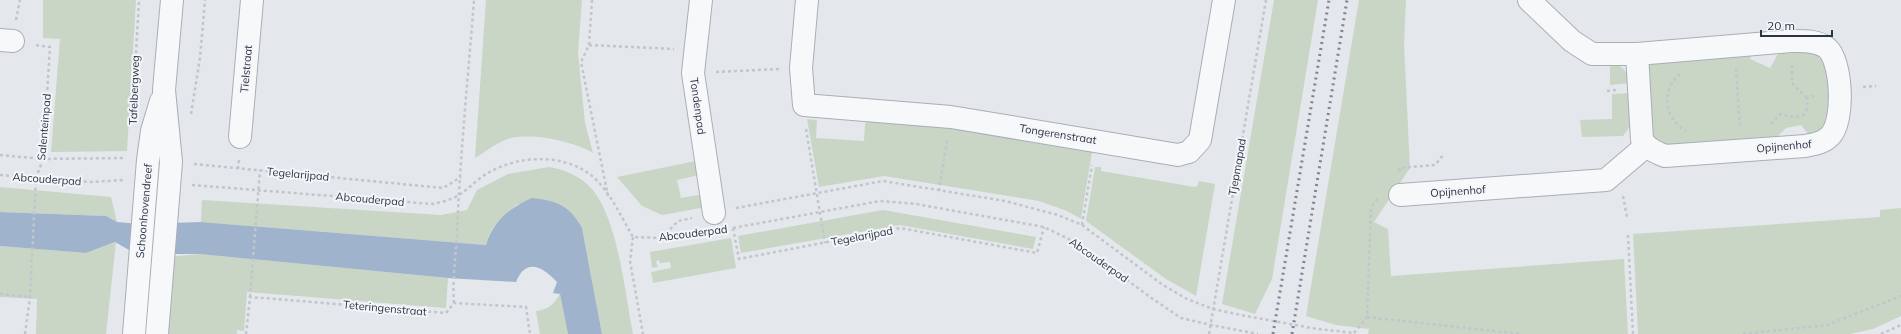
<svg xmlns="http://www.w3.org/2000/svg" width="1901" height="334" font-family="Mulish,sans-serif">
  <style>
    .green { fill: #c9d6c5 }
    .water { fill: #9fb4cc }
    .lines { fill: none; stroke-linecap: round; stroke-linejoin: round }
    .minor-casing { stroke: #a9aeb7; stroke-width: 24 }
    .path { stroke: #c2c5cb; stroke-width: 2.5; stroke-dasharray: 3 3; stroke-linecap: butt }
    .minor { stroke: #f7f8fa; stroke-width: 22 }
    .rail { stroke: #7d8696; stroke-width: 3; stroke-dasharray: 2 4; stroke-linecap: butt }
    .labels { text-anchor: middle; stroke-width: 4; stroke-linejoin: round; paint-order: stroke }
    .street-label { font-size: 11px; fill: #2b3445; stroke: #f4f6f9 }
  </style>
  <rect width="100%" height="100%" fill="#e4e7ec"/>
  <g class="green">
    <polygon points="43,0 136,0 127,151 51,152 60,39 43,38"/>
    <path d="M486 0H582L578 53 585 123 593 153C574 141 526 131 505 140 495 144 485 152 475 158Z"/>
    <polygon points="1274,0 1318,0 1272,279 1255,314 1222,304"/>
    <polygon points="1359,0 1406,0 1404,45 1410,168 1374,222 1388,229 1391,276 1624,259 1628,334 1368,334 1369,329 1336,325 1306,316"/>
    <polygon points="1786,48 1797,49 1817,55 1826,64 1835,102 1822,131 1810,136 1801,125 1786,128 1776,138 1663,146 1652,141 1644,71 1656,58 1754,51 1750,59 1770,68 1778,54"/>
    <path d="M1610 60C1620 64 1629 73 1631 83L1610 85Z"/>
    <path d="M1632 93C1633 110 1635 123 1623 136L1582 137 1580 120 1612 119V94Z"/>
    <polygon points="869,117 1093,146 1081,219 1067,211 1039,201 884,176 819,187 807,119 817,120 816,138 864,141 865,124"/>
    <polygon points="696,161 699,175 677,180 681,198 704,194 706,207 662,215 642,206 617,177"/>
    <path d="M549 167C563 169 578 175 589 186 618 214 625 295 633 334H602L582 228 518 204C503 215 490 226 486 245L201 222 202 200 441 215 467 210 477 190 508 174Z"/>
    <polygon points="1095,167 1101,167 1101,171 1195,187 1198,185 1199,181 1215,184 1196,296 1166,279 1086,221"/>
    <polygon points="0,187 111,197 117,222 106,216 0,212"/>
    <polygon points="1901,208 1901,316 1873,329 1850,334 1638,334 1633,234 1880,217 1880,210"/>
    <polygon points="883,210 1036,237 1033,249 900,225 741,253 738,236"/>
    <polygon points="731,238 736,268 653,283 651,272 671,268 670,262 660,263 659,260 656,261 658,267 652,268 650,252"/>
    <polygon points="116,242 106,334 36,334 37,299 0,297 0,246 86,253"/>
    <polygon points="199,254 448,278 446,308 247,292 244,331 237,330 237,334 163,334 168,257"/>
    <path d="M560 294 568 334H540L536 311C548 310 554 304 560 294Z"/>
  </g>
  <path class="water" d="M532 198C556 200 570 206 582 228L602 334H568L560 294 553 293 557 282C543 267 526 257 516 282L448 278 199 254H136L115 242 86 253 0 246V212L106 216 117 222 140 224 201 222 486 245C493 221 509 208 532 198Z"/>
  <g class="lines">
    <g class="minor-casing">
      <g id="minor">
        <polyline points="701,0 693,73 714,213"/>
        <polyline points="807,0 801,68 804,105 951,117 1178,155 1189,152 1200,140 1224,0"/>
        <polyline points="1529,0 1572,41 1592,54 1637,54"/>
        <polyline points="0,40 13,41"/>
        <path d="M1791 41C1802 41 1817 40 1827 48 1842 61 1845 121 1830 136 1823 143 1815 144 1805 146L1665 156C1655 152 1648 149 1642 140L1637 54Z"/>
        <polyline points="240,137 252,0"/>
        <polyline points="1400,195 1606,180 1646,146"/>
        <polyline points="134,334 148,160 152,131 161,101"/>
        <polyline points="157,334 171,162 164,90 172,0"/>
      </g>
    </g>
    <g class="path">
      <polyline points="592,0 589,45 581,62 608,196"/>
      <polyline points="16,20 20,0"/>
      <polyline points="589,45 674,49"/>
      <polyline points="1792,65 1792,83 1807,98"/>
      <polyline points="1736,69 1740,128"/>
      <polyline points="716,72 779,69"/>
      <path d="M1680 74C1660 92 1664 117 1686 131"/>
      <polyline points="1863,87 1876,86"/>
      <polyline points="1607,91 1616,90"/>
      <polyline points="133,107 139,0"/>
      <polyline points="191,114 200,58 205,0"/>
      <path d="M1771 124 1780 114C1796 119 1810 120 1807 98L1817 95"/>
      <polyline points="806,129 825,243"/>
      <polyline points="0,155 43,159 125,158"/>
      <polyline points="194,164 443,188 461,177"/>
      <polyline points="238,169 239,159"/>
      <polyline points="1400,171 1399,168 1435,165 1444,154"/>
      <polyline points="0,175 90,182 123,180"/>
      <path d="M192 185 433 204C441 202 451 200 459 195 469 189 477 179 488 173 518 155 564 153 592 176 610 191 621 217 633 237L661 238 702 232"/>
      <polyline points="939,191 947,140"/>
      <polyline points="1623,196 1627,217"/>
      <polyline points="736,208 883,181 1005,201 1058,215 1082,225 1163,285 1187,299 1213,309 1246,316 1317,329 1355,333"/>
      <polyline points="1082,225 1092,165"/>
      <polyline points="733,228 880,201 916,204 1044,227 1079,244 1150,297 1181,318 1211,325 1258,334"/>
      <polyline points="733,228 739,259 900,228 1037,253 1044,227"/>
      <polyline points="1628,235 1633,334"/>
      <polyline points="633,237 630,261 643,334"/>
      <polyline points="662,238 678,221 692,218"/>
      <polyline points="0,294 30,297"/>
      <polyline points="250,297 260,170"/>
      <path d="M454 303C452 279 456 257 457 233 460 156 468 78 474 0"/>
      <polyline points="1367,317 1522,334"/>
      <polyline points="1354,333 1367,317 1371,207 1378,198"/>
      <polyline points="25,334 30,297 36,178 43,159 50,47 35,45"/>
      <polyline points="246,334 250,297 446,313 454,303 526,307 530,334"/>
      <polyline points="1209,334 1266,0"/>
      <polyline points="1743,334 1827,325 1901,296"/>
      <polyline points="1881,334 1901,325"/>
    </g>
    <use href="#minor" class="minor"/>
    <g class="rail">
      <polyline points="1273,334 1329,0"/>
      <polyline points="1292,334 1347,0"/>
    </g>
  </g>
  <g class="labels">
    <g class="street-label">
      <text transform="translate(246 69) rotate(-85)" y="4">Tielstraat</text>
      <text transform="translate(134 90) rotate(-88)" y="4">Tafelbergweg</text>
      <text transform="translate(698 106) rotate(82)" y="4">Tondenpad</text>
      <text transform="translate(44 127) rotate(-85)" y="4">Salenteinpad</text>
      <text transform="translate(1058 134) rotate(9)" y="4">Tongerenstraat</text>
      <text transform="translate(1784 146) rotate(-5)" y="4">Opijnenhof</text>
      <text transform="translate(1237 167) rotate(-80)" y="4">Tjepmapad</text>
      <text transform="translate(298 174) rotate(5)" y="4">Tegelarijpad</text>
      <text transform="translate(47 179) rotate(4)" y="4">Abcouderpad</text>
      <text transform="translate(1458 191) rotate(-4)" y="4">Opijnenhof</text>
      <text transform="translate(370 199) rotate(5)" y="4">Abcouderpad</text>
      <text transform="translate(144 211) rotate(-85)" y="4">Schoonhovendreef</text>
      <text transform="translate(693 233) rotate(-7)" y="4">Abcouderpad</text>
      <text transform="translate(862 236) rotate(-11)" y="4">Tegelarijpad</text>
      <text transform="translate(1099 260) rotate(35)" y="4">Abcouderpad</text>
      <text transform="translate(385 308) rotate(5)" y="4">Teteringenstraat</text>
    </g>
  </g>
  <path d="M1761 30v6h71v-6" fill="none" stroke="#2b3445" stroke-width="2"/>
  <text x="1767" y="30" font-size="12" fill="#2b3445" stroke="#f4f6f9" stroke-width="3" paint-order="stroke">20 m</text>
</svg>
